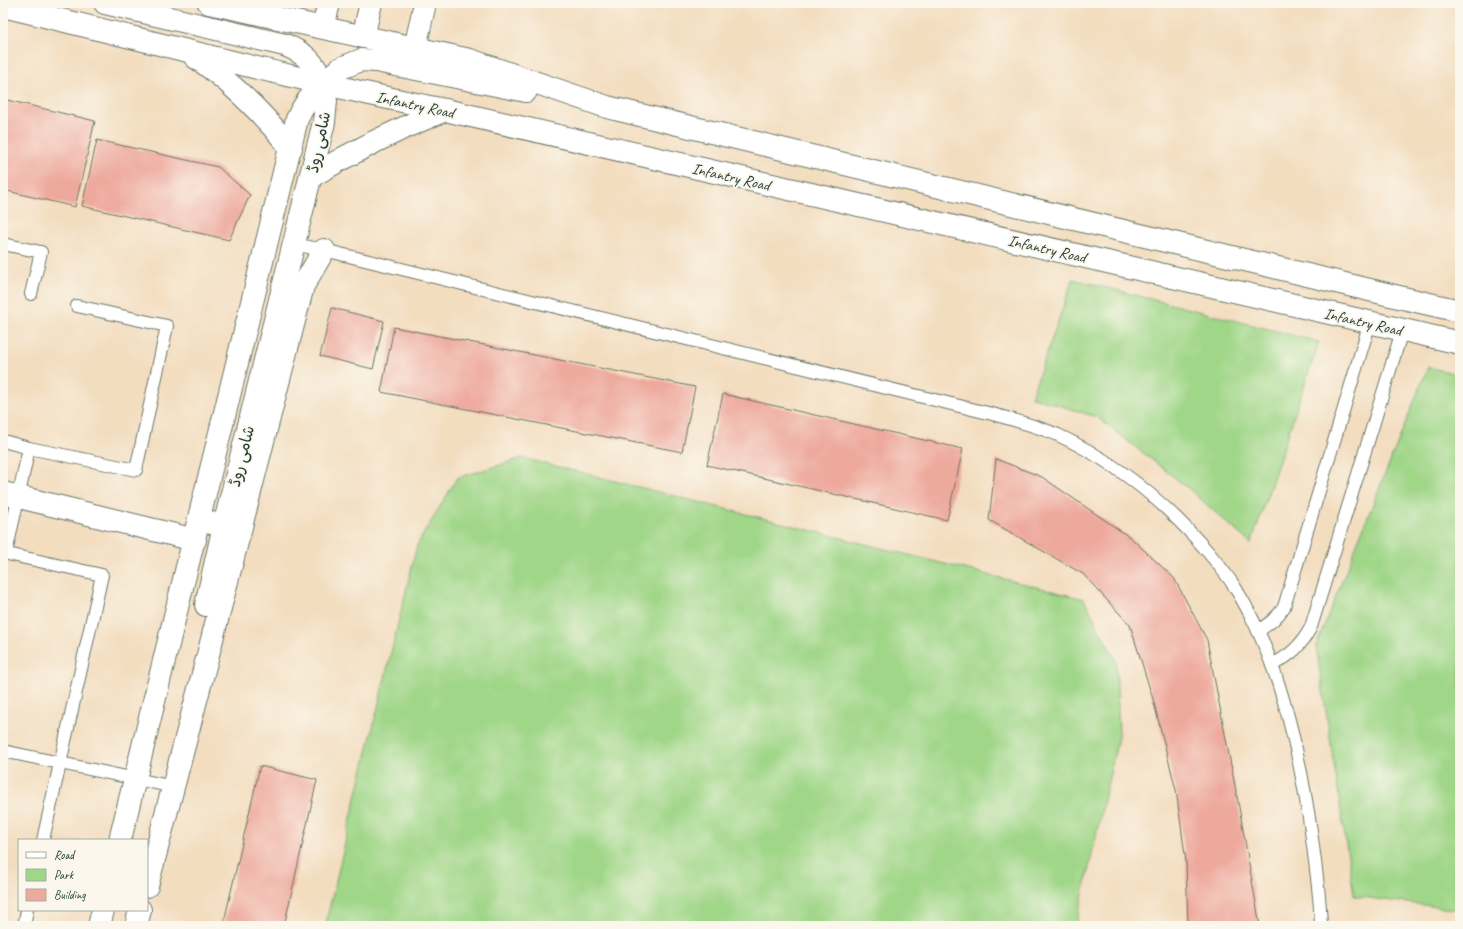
<svg xmlns="http://www.w3.org/2000/svg" width="1463" height="929" font-family="Caveat,'Playpen Sans Arabic',sans-serif">
  <style>
    .green { fill: #9fd687; stroke: #5f8a5e }
    .building { fill: #eea99d }
    .lines { fill: none; stroke-linecap: round; stroke-linejoin: round }
    .service-casing { stroke: #697565; stroke-width: 14 }
    .minor-casing { stroke: #697565; stroke-width: 24 }
    .secondary-casing { stroke: #697565; stroke-width: 24 }
    .service { stroke: #fff; stroke-width: 12 }
    .minor { stroke: #fff; stroke-width: 22 }
    .secondary { stroke: #fff; stroke-width: 22 }
    .labels { text-anchor: middle; stroke-width: 3.5; stroke-linejoin: round; paint-order: stroke }
    .street-label { font-size: 16px; fill: #1f3d34; stroke: #fbf7ec }
  </style>
  <rect width="100%" height="100%" fill="#fbf7ec"/>
  <filter id="ink" filterUnits="userSpaceOnUse"><feTurbulence type="fractalNoise" baseFrequency=".025" numOctaves="2"/><feDisplacementMap in="SourceGraphic" scale="8" xChannelSelector="R" yChannelSelector="G"/><feConvolveMatrix kernelMatrix="1 2 1 2 8 2 1 2 1" color-interpolation-filters="sRGB"/></filter>
  <filter id="wash" filterUnits="userSpaceOnUse"><feTurbulence type="fractalNoise" baseFrequency=".012" numOctaves="4" result="noise"/><feDisplacementMap in="SourceGraphic" scale="16" xChannelSelector="R" yChannelSelector="G"/><feGaussianBlur stdDeviation="0.9" result="paint"/><feColorMatrix in="noise" values="0 0 0 0 0 0 0 0 0 0 0 0 0 0 0 0 0 1.4 0 .05"/><feComposite in="paint" operator="in"/></filter>
  <g filter="url(#wash)">
    <rect width="100%" height="100%" fill="#f3ddbf"/>
    <g class="green">
      <polygon points="1073,279 1319,342 1251,544 1188,488 1097,417 1031,397"/>
      <polygon points="1428,367 1460,375 1460,910 1354,896 1316,646"/>
      <polygon points="523,458 1084,599 1116,661 1119,733 1076,926 325,926 417,545 457,478"/>
    </g>
    <g id="blocks">
      <g class="building">
        <polygon points="3,99 95,121 75,207 3,190"/>
        <polygon points="97,140 218,167 250,195 229,240 82,206"/>
        <polygon points="332,308 384,321 373,369 320,356"/>
        <polygon points="394,327 695,387 682,452 381,392"/>
        <polygon points="723,394 963,449 947,520 707,465"/>
        <polygon points="996,459 1042,477 1131,538 1174,578 1207,640 1239,807 1260,926 1188,926 1186,862 1176,790 1153,699 1130,625 1083,574 989,520"/>
        <polygon points="260,766 317,780 284,926 223,926"/>
      </g>
    </g>
  </g>
  <g filter="url(#ink)">
    <use href="#blocks" fill-opacity="0" stroke="#697565" stroke-width="1"/>
    <g class="lines">
      <g class="service-casing">
        <g id="service">
          <polyline points="3,244 41,252 31,294"/>
          <path d="M293 244 324 250 992 414C1014 420 1037 426 1058 435 1116 462 1166 503 1208 552 1218 564 1228 576 1236 589 1279 659 1299 750 1311 831 1315 862 1320 894 1321 926"/>
          <polyline points="3,441 29,448"/>
          <polyline points="3,553 102,575 43,840"/>
          <polyline points="6,553 29,448 136,470 167,326 77,306"/>
          <path d="M1258 631C1269 624 1277 618 1284 607L1370 322"/>
          <path d="M1272 665C1291 655 1301 646 1311 627L1402 331"/>
          <polyline points="3,751 174,787"/>
          <polyline points="24,926 27,910"/>
        </g>
      </g>
      <g class="minor-casing">
        <g id="minor">
          <polyline points="323,27 329,3"/>
          <polyline points="363,37 371,3"/>
          <polyline points="415,48 425,3"/>
          <polyline points="3,493 195,540"/>
          <polyline points="206,605 224,526"/>
          <path d="M120 840 297 119C303 105 312 94 323 83L326 101 324 122 224 526 199 520"/>
          <polyline points="147,886 209,651 303,286 324,250"/>
          <polyline points="99,926 103,910"/>
          <polyline points="136,926 140,910"/>
        </g>
      </g>
      <g class="secondary-casing">
        <g id="secondary">
          <path d="M105 3 285 45C305 53 315 63 323 83L339 69 361 60 376 61 526 91"/>
          <polyline points="209,3 470,60 607,107 1403,298 1460,311"/>
          <path d="M3 6C150 41 297 80 445 110L1460 343"/>
          <path d="M195 57C232 82 262 113 291 148"/>
          <path d="M310 177C354 151 398 129 445 110"/>
        </g>
      </g>
      <use href="#service" class="service"/>
      <use href="#minor" class="minor"/>
      <use href="#secondary" class="secondary"/>
    </g>
  </g>
  <g class="labels">
    <g class="street-label">
      <text transform="translate(415 104) rotate(12)" y="6">Infantry Road</text>
      <text transform="translate(318 142) rotate(-78)" y="6">شامی روڈ</text>
      <text transform="translate(731 176) rotate(13)" y="6">Infantry Road</text>
      <text transform="translate(1047 248) rotate(13)" y="6">Infantry Road</text>
      <text transform="translate(1363 321) rotate(13)" y="6">Infantry Road</text>
      <text transform="translate(241 456) rotate(-76)" y="6">شامی روڈ</text>
    </g>
  </g>
  <rect width="1463" height="929" fill="none" stroke="#fbf7ec" stroke-width="16"/>
  <rect x="18" y="839" width="130" height="72" fill="#fbf7ec" stroke="#a3ada2"/>
  <rect x="26" y="852" width="20" height="6" fill="#ffffff" stroke="#a3ada2"/>
  <text x="54" y="859" font-size="12" fill="#1f3d34">Road</text>
  <rect x="26" y="869" width="20" height="12" fill="#9fd687" stroke="#a3ada2"/>
  <text x="54" y="879" font-size="12" fill="#1f3d34">Park</text>
  <rect x="26" y="889" width="20" height="12" fill="#eea99d" stroke="#a3ada2"/>
  <text x="54" y="899" font-size="12" fill="#1f3d34">Building</text>
</svg>
